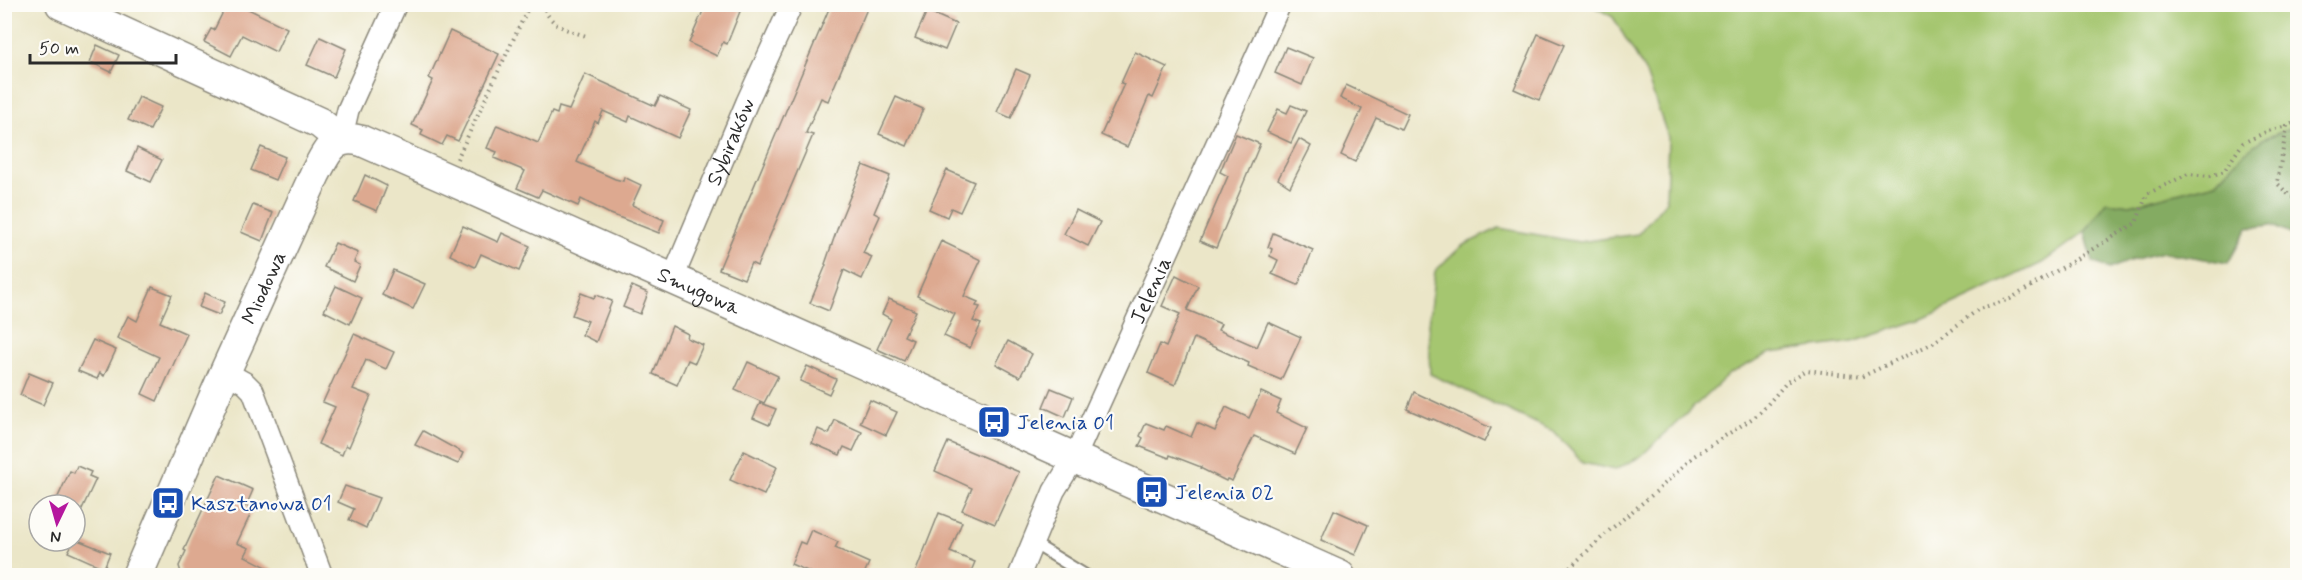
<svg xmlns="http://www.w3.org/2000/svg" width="2302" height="580" font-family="Mynerve,sans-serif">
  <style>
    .green { fill: #a5c66f; stroke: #68784d; stroke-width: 1.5 }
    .forest { fill: #84ab62; stroke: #586b46; stroke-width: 1.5 }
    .building { fill: #dda990 }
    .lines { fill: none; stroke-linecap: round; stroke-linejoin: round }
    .lane-casing { stroke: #8b887a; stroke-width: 14 }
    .street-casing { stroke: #8b887a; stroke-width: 24 }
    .secondary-casing { stroke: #8b887a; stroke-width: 33 }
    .path { stroke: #8b887a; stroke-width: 4; stroke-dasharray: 1.5 4.5; stroke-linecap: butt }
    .lane { stroke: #fff; stroke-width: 10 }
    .street { stroke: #fff; stroke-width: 21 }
    .secondary { stroke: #fff; stroke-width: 30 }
    .labels { text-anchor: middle; stroke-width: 4.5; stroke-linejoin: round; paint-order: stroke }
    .street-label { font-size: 21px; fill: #2b2b2b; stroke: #fdfcf7 }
    .transit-label { font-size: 21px; fill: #164399; stroke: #fdfcf7; text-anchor: start }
  </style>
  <rect width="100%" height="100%" fill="#fdfcf7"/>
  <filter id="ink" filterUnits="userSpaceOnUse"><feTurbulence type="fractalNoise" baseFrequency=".0167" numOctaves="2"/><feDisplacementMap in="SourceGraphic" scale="12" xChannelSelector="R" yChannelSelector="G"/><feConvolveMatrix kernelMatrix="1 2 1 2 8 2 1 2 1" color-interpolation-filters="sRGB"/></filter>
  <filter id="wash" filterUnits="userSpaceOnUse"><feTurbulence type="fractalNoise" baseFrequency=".008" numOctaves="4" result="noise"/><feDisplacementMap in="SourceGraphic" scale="24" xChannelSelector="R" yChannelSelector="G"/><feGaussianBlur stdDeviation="1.35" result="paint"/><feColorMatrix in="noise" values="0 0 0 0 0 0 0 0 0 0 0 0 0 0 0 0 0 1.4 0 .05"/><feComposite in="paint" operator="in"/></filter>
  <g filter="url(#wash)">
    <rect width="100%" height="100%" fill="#ebe6c8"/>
    <polygon class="green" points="1591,5 2297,5 2297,126 2263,139 2245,152 2216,183 2130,205 2106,202 2085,232 2042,263 1920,320 1853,342 1770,353 1729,374 1640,457 1615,470 1583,463 1553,431 1430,374 1428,324 1435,271 1462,246 1499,228 1579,242 1638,234 1666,201 1668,137 1645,71 1613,17"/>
    <polygon class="forest" points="2297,126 2297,163 2295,165 2298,167 2297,237 2271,225 2248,228 2228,263 2163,252 2132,260 2109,269 2093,262 2085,232 2106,202 2130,205 2216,183 2245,152 2263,139"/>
    <g id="blocks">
      <g class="building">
        <polygon points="227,4 238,4 287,28 276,52 242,35 231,56 204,42 211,29 214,30"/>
        <polygon points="706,4 743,4 727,44 723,42 717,56 689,43"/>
        <polygon points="831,4 869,4 828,101 821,98 806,133 813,135 757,266 751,263 744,279 719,269"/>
        <polygon points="927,11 956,24 945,50 915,38"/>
        <polygon points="450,31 499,54 458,141 447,136 442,145 421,135 423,130 412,125 433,80 429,78"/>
        <polygon points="1538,34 1564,45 1539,100 1514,89"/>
        <polygon points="320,37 346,49 334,77 307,65"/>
        <polygon points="97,45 119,55 111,72 90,62"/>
        <polygon points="1286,47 1313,58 1302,85 1275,73"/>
        <polygon points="1135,52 1167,67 1153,98 1149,96 1127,147 1101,135 1124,84 1121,83"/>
        <polygon points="1016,69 1030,75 1011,118 997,112"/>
        <polygon points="585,74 655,106 660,96 691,110 678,138 630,116 628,122 603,111 598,123 595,121 577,162 615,179 623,181 624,177 641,185 632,205 664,220 659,233 608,213 581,199 578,206 542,190 538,197 517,188 525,171 494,158 497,152 487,148 497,125 538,143 552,112 557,114 559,107 569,110"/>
        <polygon points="1346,85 1408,114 1401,129 1376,118 1355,162 1341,155 1362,109 1340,98"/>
        <polygon points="139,97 161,107 150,130 128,120"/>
        <polygon points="896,97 923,109 907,146 879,134"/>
        <polygon points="1291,105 1306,111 1291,143 1267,132 1278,109 1287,113"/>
        <polygon points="1236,134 1260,144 1216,248 1200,241 1228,176 1220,172"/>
        <polygon points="1299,139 1311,146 1290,187 1278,179"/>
        <polygon points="261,147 285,157 275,180 251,170"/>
        <polygon points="137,148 162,160 151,182 127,171"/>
        <polygon points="863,165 890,176 874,213 880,216 863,253 872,257 862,279 844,270 829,311 810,303 826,265 825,264 840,221"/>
        <polygon points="947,170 974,182 960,212 951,208 947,217 929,209"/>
        <polygon points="365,175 387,186 377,211 354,201"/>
        <polygon points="253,205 273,213 262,241 241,232"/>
        <polygon points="1076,210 1100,222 1088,246 1064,234"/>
        <polygon points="463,226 498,242 502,233 530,246 519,271 481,254 475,267 450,255"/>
        <polygon points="1273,233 1313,250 1298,285 1272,274 1278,260 1270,256 1272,249 1268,247"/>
        <polygon points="941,241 981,260 964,296 978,302 976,306 980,307 973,321 981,324 970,348 944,336 955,314 917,296"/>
        <polygon points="335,243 358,253 354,262 360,265 353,281 324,267"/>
        <polygon points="393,270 425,284 413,309 382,295"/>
        <polygon points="1176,275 1198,286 1187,310 1221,324 1218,330 1257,347 1268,322 1301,337 1281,380 1248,366 1249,363 1194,338 1175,385 1148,373 1160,344 1166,347 1180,314 1162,306"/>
        <polygon points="336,286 362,298 350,324 324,311"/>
        <polygon points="632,286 648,293 640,314 623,307"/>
        <polygon points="152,287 172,295 160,322 187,334 157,401 142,394 159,357 117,338 128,316 137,321"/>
        <polygon points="205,293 225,302 219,315 199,307"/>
        <polygon points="581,293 594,298 596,295 612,301 596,342 582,335 588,321 572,315"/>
        <polygon points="889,299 916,311 904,336 913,340 904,361 877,349 891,319 882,314"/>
        <polygon points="672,326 688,334 687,338 703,345 695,363 688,360 677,385 653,374"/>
        <polygon points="354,334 394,352 386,369 366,360 353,389 371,396 349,447 346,445 342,455 318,444 335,407 323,402"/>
        <polygon points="93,340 116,350 104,376 100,373 97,379 78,371"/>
        <polygon points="1008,341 1032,354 1020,377 996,364"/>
        <polygon points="748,362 778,376 764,403 735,390"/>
        <polygon points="807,366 836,379 829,394 800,381"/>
        <polygon points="29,373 53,383 43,405 20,395"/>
        <polygon points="1051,388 1073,397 1065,417 1043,407"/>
        <polygon points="1261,392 1281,401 1276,413 1307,428 1295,454 1254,436 1232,481 1227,479 1226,481 1200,468 1201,467 1170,455 1169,458 1139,446 1143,438 1140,436 1146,423 1164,430 1166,426 1191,437 1197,423 1215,431 1226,407 1249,418"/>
        <polygon points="1414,392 1491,428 1484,442 1433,419 1432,420 1407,409"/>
        <polygon points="870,400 897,412 886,435 860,423"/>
        <polygon points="760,403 776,409 769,425 753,418"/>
        <polygon points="835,420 862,432 853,451 844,447 840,455 812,443 818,429 829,434"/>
        <polygon points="423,431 463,453 458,464 415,445"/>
        <polygon points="948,442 1019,472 995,524 962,510 972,488 935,471"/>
        <polygon points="744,451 777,467 764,495 730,480"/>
        <polygon points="77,466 91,472 89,476 96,479 81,511 75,508 75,505 69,505 57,499 70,471 74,473"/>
        <polygon points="219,475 253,490 246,506 253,509 237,543 249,548 245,556 284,576 182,576 179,566 186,551 184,550"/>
        <polygon points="345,486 379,498 366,528 349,520 354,509 338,502"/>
        <polygon points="1334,510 1368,525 1355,555 1321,540"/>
        <polygon points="939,513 962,522 950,552 975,562 969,576 914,576"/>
        <polygon points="811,530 838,542 835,548 869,563 863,576 819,576 791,564 800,542 805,544"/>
        <polygon points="75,539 110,553 104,568 68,552"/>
      </g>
    </g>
  </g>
  <g filter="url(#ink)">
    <use href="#blocks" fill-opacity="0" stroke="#8b887a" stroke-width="1.5"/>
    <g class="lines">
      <g class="lane-casing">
        <polyline id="lane" points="1033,543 1087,576"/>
      </g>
      <g class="street-casing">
        <g id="street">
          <polyline points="341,140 348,110 396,4"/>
          <path id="s1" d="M672 280 747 102 792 4"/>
          <polyline points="225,372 245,383 253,391 322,576"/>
          <path id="s2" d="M1019 576 1054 491 1075 457 1280 4"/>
        </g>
      </g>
      <g class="secondary-casing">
        <g id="secondary">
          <polyline points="61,4 320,123 341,140"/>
          <path id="s3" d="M137 576 225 372 315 174C327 152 333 133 362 141L446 178 1340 576"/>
        </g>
      </g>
      <g class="path">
        <path d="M543 4C549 26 567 30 586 36"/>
        <polyline points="2298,121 2287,126 2277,183 2291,197 2298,198"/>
        <polyline points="457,159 530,4"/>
        <polyline points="1561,576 1611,529 1658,490 1694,456 1759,414 1787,382 1807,370 1861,377 1933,343 1979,309 2010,299 2136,223 2147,194 2188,174 2210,176 2224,171 2243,143 2268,131 2287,126"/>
      </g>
      <use href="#lane" class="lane"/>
      <use href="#street" class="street"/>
      <use href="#secondary" class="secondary"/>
    </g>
  </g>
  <defs>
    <g id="bus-square" transform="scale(1.725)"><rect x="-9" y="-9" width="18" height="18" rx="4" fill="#1a4fb4" stroke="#fdfcf7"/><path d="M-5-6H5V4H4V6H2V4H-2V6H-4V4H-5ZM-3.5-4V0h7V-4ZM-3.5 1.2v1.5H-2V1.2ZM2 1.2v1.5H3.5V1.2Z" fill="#fff"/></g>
  </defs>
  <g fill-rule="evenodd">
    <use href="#bus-square" x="994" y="422"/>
    <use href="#bus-square" x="1152" y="492"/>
    <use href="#bus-square" x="168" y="503"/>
  </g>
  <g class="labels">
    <g class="street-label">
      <text dy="7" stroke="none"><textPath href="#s1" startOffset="150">Sybiraków</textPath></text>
      <text dy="7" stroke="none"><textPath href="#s3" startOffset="315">Miodowa</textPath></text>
      <text dy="7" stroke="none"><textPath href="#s2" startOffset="315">Jelenia</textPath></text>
      <text dy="7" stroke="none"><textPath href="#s3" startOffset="873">Smugowa</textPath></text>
    </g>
    <g class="transit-label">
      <text x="1017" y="429">Jelenia 01</text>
      <text x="1175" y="499">Jelenia 02</text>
      <text x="191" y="510">Kasztanowa 01</text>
    </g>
  </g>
  <rect width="2302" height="580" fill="none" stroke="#fdfcf7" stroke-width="24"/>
  <g transform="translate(57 523) rotate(185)"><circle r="28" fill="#fdfcf7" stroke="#a9a8a5" stroke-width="1.5"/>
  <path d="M0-4.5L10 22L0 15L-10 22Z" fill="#b5179e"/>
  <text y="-9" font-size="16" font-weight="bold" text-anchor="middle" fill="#2b2b2b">N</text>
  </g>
  <path d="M30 54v9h146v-9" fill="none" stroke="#2b2b2b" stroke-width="3"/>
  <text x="39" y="54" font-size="18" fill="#2b2b2b" stroke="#fdfcf7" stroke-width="4.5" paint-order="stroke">50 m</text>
</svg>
